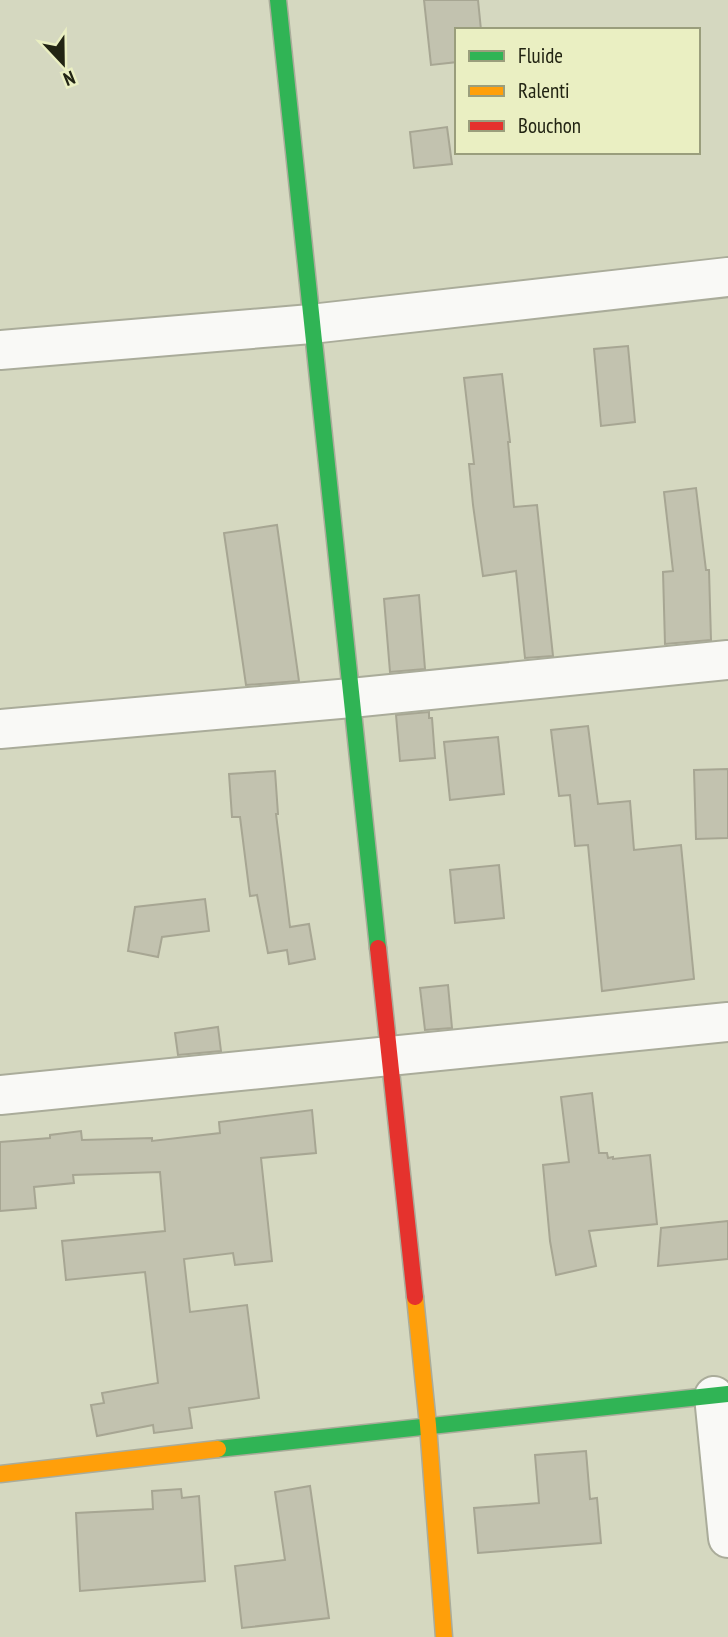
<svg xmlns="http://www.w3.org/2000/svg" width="728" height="1637" font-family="'PT Sans Narrow',sans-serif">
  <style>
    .building { fill: #c2c2af; stroke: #a7a693; stroke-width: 2 }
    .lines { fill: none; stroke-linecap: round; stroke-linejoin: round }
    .street-casing { stroke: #aaac9a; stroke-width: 42 }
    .fast-casing { stroke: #aaac9a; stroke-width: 19 }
    .slow-casing { stroke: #aaac9a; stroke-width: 19 }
    .jam-casing { stroke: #aaac9a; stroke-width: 19 }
    .street { stroke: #f9f9f6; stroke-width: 38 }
    .fast { stroke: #30b455; stroke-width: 16 }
    .slow { stroke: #ff9f0a; stroke-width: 16 }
    .jam { stroke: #e5322d; stroke-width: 16 }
  </style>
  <rect width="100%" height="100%" fill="#d5d8c0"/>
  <g class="building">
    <polygon points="424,0 478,0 481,30 457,30 457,62 431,65"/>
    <polygon points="447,127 452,164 414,168 410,132"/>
    <polygon points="628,346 635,422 601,426 594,349"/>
    <polygon points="502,374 510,442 508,442 514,507 537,505 553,656 525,658 516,571 483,576 473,505 469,464 474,464 464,378"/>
    <polygon points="696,488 706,570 709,570 711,640 665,644 663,572 673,571 664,492"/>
    <polygon points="277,525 299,681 246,685 224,533"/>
    <polygon points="419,595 425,669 390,672 384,599"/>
    <polygon points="429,712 429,718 432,718 435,758 400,761 396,715"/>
    <polygon points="588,726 598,804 630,801 634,850 681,845 694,979 602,991 588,845 575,846 570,795 559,796 551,730"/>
    <polygon points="498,737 504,794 450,800 444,742"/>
    <polygon points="728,769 728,838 696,839 694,770"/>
    <polygon points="275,771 278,814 276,814 290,927 309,924 315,959 289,964 287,950 268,953 257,895 250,896 240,817 232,817 229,774"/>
    <polygon points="499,865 504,918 455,923 450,870"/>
    <polygon points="205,899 209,931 162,937 158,957 128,951 135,907"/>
    <polygon points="448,985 452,1028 425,1030 420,988"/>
    <polygon points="218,1027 221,1051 178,1055 175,1033"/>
    <polygon points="592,1093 599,1153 607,1153 608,1158 613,1157 613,1159 650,1155 657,1224 589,1231 596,1266 556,1275 550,1241 543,1165 569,1162 561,1097"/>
    <polygon points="312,1110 316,1153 261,1158 272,1261 235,1265 233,1253 184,1259 190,1312 247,1305 259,1398 189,1408 192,1428 154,1433 153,1425 97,1436 91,1405 104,1403 102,1393 158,1383 145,1272 66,1280 62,1241 165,1231 160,1172 73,1175 74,1183 34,1187 36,1208 0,1211 0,1142 50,1138 50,1135 81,1131 82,1140 152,1138 152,1141 220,1133 219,1122"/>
    <polygon points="728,1221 728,1259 658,1266 661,1228"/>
    <polygon points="586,1451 590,1499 597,1498 601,1543 478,1553 474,1508 539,1503 535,1455"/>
    <polygon points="310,1486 329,1618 242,1628 235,1566 285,1560 275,1492"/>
    <polygon points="181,1489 182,1498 199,1496 205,1581 80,1591 76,1513 153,1509 152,1491"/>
  </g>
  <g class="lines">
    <g class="street-casing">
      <g id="street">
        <polyline points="0,350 311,324 728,277"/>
        <polyline points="0,729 351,698 728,660"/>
        <polyline points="0,1095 728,1022"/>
        <polyline points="714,1396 728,1538"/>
      </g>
    </g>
    <g class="fast-casing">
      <g id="fast">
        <polyline points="278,0 378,948"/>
        <polyline points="218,1449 728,1394"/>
      </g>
    </g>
    <g class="slow-casing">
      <g id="slow">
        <polyline points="415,1297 428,1425 444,1637"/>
        <polyline points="0,1474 218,1449"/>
      </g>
    </g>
    <g class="jam-casing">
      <polyline id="jam" points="378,948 415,1297"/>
    </g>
    <use href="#street" class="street"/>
    <use href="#fast" class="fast"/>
    <use href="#slow" class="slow"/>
    <use href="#jam" class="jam"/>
  </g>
  <rect x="455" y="28" width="245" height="126" fill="#eaefc2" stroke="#9a9e7c" stroke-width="2"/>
  <rect x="469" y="51" width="35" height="10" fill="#30b455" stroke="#9a9e7c" stroke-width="2"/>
  <text x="518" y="63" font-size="21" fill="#222413">Fluide</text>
  <rect x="469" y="86" width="35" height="10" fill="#ff9f0a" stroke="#9a9e7c" stroke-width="2"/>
  <text x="518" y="98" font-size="21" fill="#222413">Ralenti</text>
  <rect x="469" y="121" width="35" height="10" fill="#e5322d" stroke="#9a9e7c" stroke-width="2"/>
  <text x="518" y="133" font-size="21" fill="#222413">Bouchon</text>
  <g transform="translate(63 63) rotate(158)" stroke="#eaefc2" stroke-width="5" paint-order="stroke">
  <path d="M0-5L12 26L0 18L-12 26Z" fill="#222413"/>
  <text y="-10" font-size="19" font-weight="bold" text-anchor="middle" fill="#222413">N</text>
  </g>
</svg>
